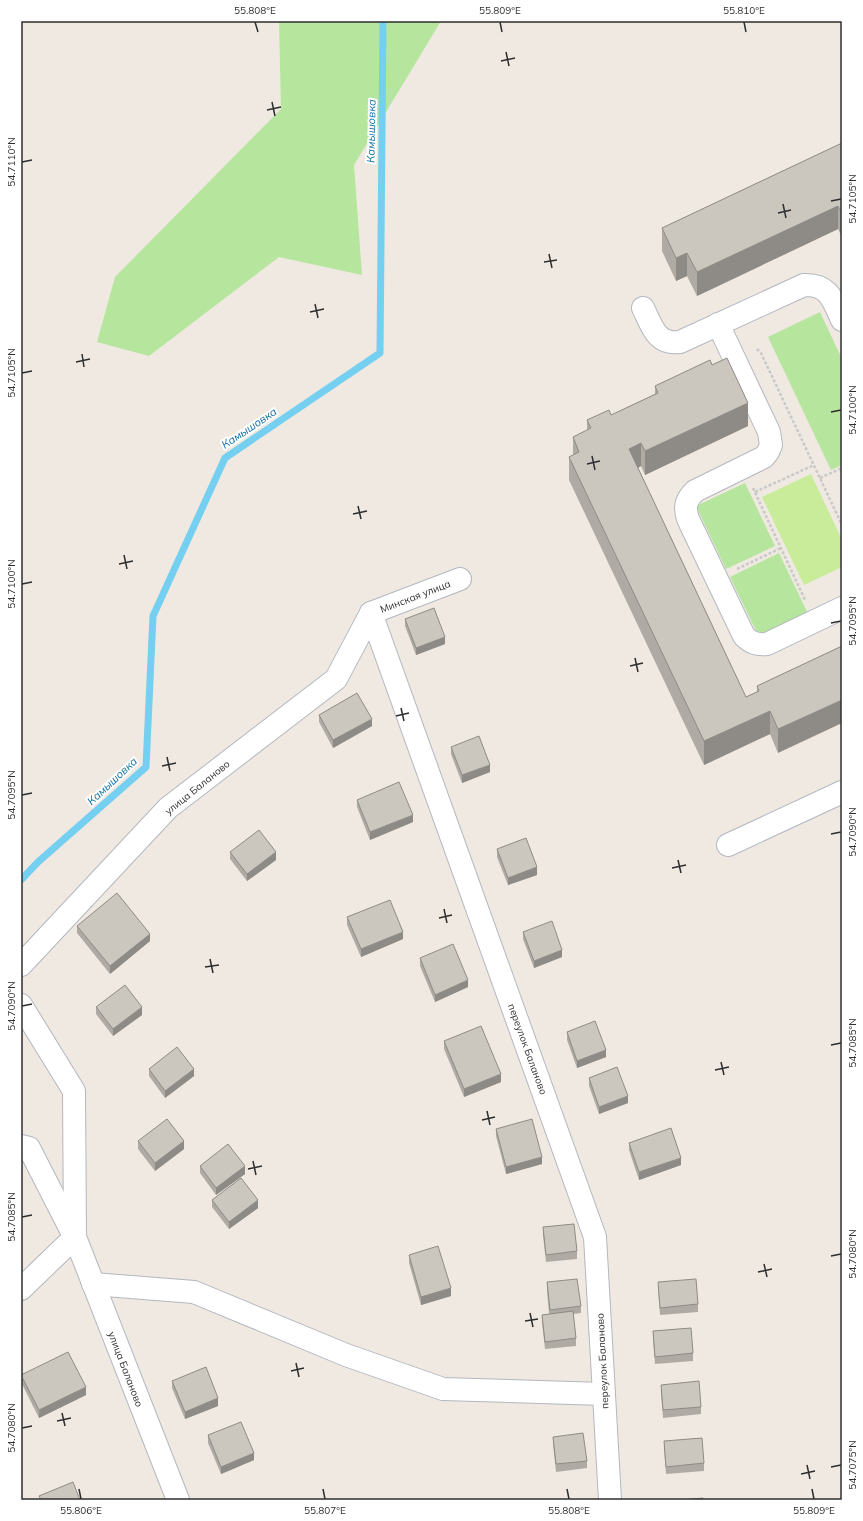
<svg xmlns="http://www.w3.org/2000/svg" width="863" height="1521" font-family="Mulish,sans-serif">
  <style>
    .green { fill: #b6e59e }
    .pitch { fill: #c9ec9a }
    .lines { fill: none; stroke-linecap: round; stroke-linejoin: round }
    .stream { stroke: #75cff0; stroke-width: 7 }
    .minor-casing { stroke: #b4b7c1; stroke-width: 24 }
    .path { stroke: #c9c9c9; stroke-width: 2.5; stroke-dasharray: 3 2; stroke-linecap: butt }
    .minor { stroke: #fff; stroke-width: 22 }
    .wall { fill: #afaba4 }
    .shaded-wall { fill: #8e8b86 }
    .building { fill: #cbc7bf; stroke: #8e8b86 }
    .ticks { fill: none; stroke: #2e2e2e; stroke-width: 1.5 }
    .labels { text-anchor: middle; stroke-width: 4; stroke-linejoin: round; paint-order: stroke }
    .street-label { font-size: 10px; fill: #2e2e2e; stroke: #fff }
    .water-label { font-size: 11px; font-style: italic; fill: #0d6fa3; stroke: #fff }
    .neatline { fill: none; stroke: #2e2e2e; stroke-width: 1.5 }
    .ticks-label { font-size: 10px; text-anchor: middle; fill: #2e2e2e }
  </style>
  <rect width="100%" height="100%" fill="#efe9e1"/>
  <g class="green">
    <polygon points="279,21 441,21 354,165 362,275 279,257 149,356 97,342 115,277 281,109"/>
    <polygon points="820,312 842,359 842,465 831,470 768,337"/>
    <polygon points="745,483 775,546 726,569 696,506"/>
    <polygon points="779,553 809,616 760,639 730,577"/>
  </g>
  <polygon class="pitch" points="811,474 842,540 842,567 804,585 762,497"/>
  <g class="lines">
    <polyline class="stream" points="21,880 38,862 146,767 153,616 225,458 380,353 383,21"/>
    <g class="minor-casing">
      <g id="minor">
        <path d="M643 308C652 326 656 345 680 342L804 285C829 284 833 300 842 320"/>
        <path d="M718 324 769 432 771 445 768 452 764 457 695 491C686 500 684 506 688 519L744 636C751 643 757 645 767 644L842 608"/>
        <polyline points="371,613 595,1237 610,1500"/>
        <polyline points="371,613 460,579"/>
        <polyline points="728,845 842,792"/>
        <polyline points="21,965 168,808 336,679 371,613"/>
        <polyline points="21,1005 74,1091 75,1237"/>
        <polyline points="21,1146 29,1148 73,1234"/>
        <polyline points="93,1284 194,1292 346,1355 443,1389 604,1394"/>
        <polyline points="21,1289 75,1237 178,1500"/>
      </g>
    </g>
    <g class="path">
      <polyline points="757,349 761,353 842,525"/>
      <polyline points="820,478 842,468"/>
      <polyline points="753,488 805,600"/>
      <polyline points="755,492 814,465"/>
      <polyline points="737,569 781,548"/>
    </g>
    <use href="#minor" class="minor"/>
  </g>
  <g class="wall">
    <polygon points="842,143 842,237 838,229 697,296 687,276 676,281 662,251 662,228"/>
    <polygon points="712,365 748,426 645,475 641,466 638,468 746,697 757,692 757,686 842,646 778,753 770,734 704,765 569,480 569,457 573,455 573,437 587,430 587,420 611,415 655,394 655,386"/>
    <polygon points="405,619 445,644 416,655 405,626"/>
    <polygon points="319,715 372,726 333,748 319,722"/>
    <polygon points="451,747 490,772 462,783 451,754"/>
    <polygon points="357,800 413,822 370,840 357,807"/>
    <polygon points="497,849 537,875 508,885 497,857"/>
    <polygon points="230,852 276,860 247,881 230,859"/>
    <polygon points="347,917 403,939 361,957 347,925"/>
    <polygon points="77,926 150,941 110,974 77,933"/>
    <polygon points="523,932 562,957 534,968 523,939"/>
    <polygon points="420,958 468,987 435,1002 420,966"/>
    <polygon points="96,1007 142,1015 113,1036 96,1014"/>
    <polygon points="567,1032 606,1057 577,1068 567,1040"/>
    <polygon points="444,1041 501,1082 464,1097 444,1049"/>
    <polygon points="149,1069 194,1076 165,1098 149,1076"/>
    <polygon points="589,1078 628,1103 599,1114 589,1086"/>
    <polygon points="496,1129 542,1164 506,1174 496,1136"/>
    <polygon points="138,1141 184,1149 155,1171 138,1149"/>
    <polygon points="629,1143 681,1165 639,1180 629,1150"/>
    <polygon points="200,1166 245,1174 216,1195 200,1173"/>
    <polygon points="212,1200 258,1208 229,1229 212,1207"/>
    <polygon points="543,1227 577,1251 577,1259 546,1262 543,1235"/>
    <polygon points="409,1255 451,1296 421,1305 409,1263"/>
    <polygon points="547,1282 581,1306 581,1313 573,1314 576,1338 576,1346 545,1349 542,1322 542,1315 549,1314 547,1290"/>
    <polygon points="658,1282 698,1304 698,1312 660,1315 658,1289"/>
    <polygon points="653,1331 693,1353 693,1361 655,1364 653,1339"/>
    <polygon points="21,1375 86,1395 39,1418 21,1382"/>
    <polygon points="172,1381 218,1406 185,1419 172,1388"/>
    <polygon points="661,1385 701,1407 701,1414 663,1418 661,1392"/>
    <polygon points="208,1435 254,1460 221,1474 208,1443"/>
    <polygon points="553,1437 587,1461 587,1468 556,1472 553,1444"/>
    <polygon points="664,1441 704,1463 704,1471 666,1474 664,1448"/>
  </g>
  <g class="shaded-wall">
    <polygon points="838,206 838,229 697,296 697,272"/>
    <polygon points="687,253 687,276 676,281 676,258"/>
    <polygon points="748,403 748,426 645,475 645,451"/>
    <polygon points="641,443 641,466 629,472 629,449"/>
    <polygon points="445,637 445,644 416,655 416,648"/>
    <polygon points="842,700 842,723 778,753 778,729"/>
    <polygon points="770,711 770,734 704,765 704,741"/>
    <polygon points="372,719 372,726 333,748 333,740"/>
    <polygon points="490,765 490,772 462,783 462,775"/>
    <polygon points="413,815 413,822 370,840 370,832"/>
    <polygon points="276,852 276,860 247,881 247,874"/>
    <polygon points="537,867 537,875 508,885 508,878"/>
    <polygon points="403,932 403,939 361,957 361,949"/>
    <polygon points="150,934 150,941 110,974 110,966"/>
    <polygon points="562,950 562,957 534,968 534,961"/>
    <polygon points="468,980 468,987 435,1002 435,995"/>
    <polygon points="142,1007 142,1015 113,1036 113,1029"/>
    <polygon points="606,1050 606,1057 577,1068 577,1061"/>
    <polygon points="194,1069 194,1076 165,1098 165,1091"/>
    <polygon points="501,1074 501,1082 464,1097 464,1089"/>
    <polygon points="628,1096 628,1103 599,1114 599,1107"/>
    <polygon points="184,1141 184,1149 155,1171 155,1163"/>
    <polygon points="542,1157 542,1164 506,1174 506,1167"/>
    <polygon points="681,1158 681,1165 639,1180 639,1172"/>
    <polygon points="245,1166 245,1174 216,1195 216,1188"/>
    <polygon points="258,1200 258,1208 229,1229 229,1222"/>
    <polygon points="451,1288 451,1296 421,1305 421,1297"/>
    <polygon points="86,1387 86,1395 39,1418 39,1410"/>
    <polygon points="218,1398 218,1406 185,1419 185,1412"/>
    <polygon points="254,1453 254,1460 221,1474 221,1467"/>
  </g>
  <g class="building">
    <polygon points="842,143 842,214 838,206 697,272 687,253 676,258 662,228"/>
    <polygon points="727,358 748,403 645,451 641,443 629,449 746,697 759,691 757,686 842,646 842,700 778,729 770,711 704,741 569,457 579,452 573,437 591,428 587,420 609,410 611,415 658,393 655,386 710,360 712,365"/>
    <polygon points="434,608 445,637 416,648 405,619"/>
    <polygon points="357,693 372,719 333,740 319,715"/>
    <polygon points="479,736 490,765 462,775 451,747"/>
    <polygon points="399,782 413,815 370,832 357,800"/>
    <polygon points="259,830 276,852 247,874 230,852"/>
    <polygon points="526,838 537,867 508,878 497,849"/>
    <polygon points="117,893 150,934 110,966 77,926"/>
    <polygon points="390,900 403,932 361,949 347,917"/>
    <polygon points="552,921 562,950 534,961 523,932"/>
    <polygon points="453,944 468,980 435,995 420,958"/>
    <polygon points="125,985 142,1007 113,1029 96,1007"/>
    <polygon points="595,1021 606,1050 577,1061 567,1032"/>
    <polygon points="481,1026 501,1074 464,1089 444,1041"/>
    <polygon points="177,1047 194,1069 165,1091 149,1069"/>
    <polygon points="617,1067 628,1096 599,1107 589,1078"/>
    <polygon points="167,1119 184,1141 155,1163 138,1141"/>
    <polygon points="532,1119 542,1157 506,1167 496,1129"/>
    <polygon points="671,1128 681,1158 639,1172 629,1143"/>
    <polygon points="228,1144 245,1166 216,1188 200,1166"/>
    <polygon points="241,1178 258,1200 229,1222 212,1200"/>
    <polygon points="574,1224 577,1251 546,1255 543,1227"/>
    <polygon points="438,1246 451,1288 421,1297 409,1255"/>
    <polygon points="577,1279 581,1306 550,1310 547,1282"/>
    <polygon points="696,1279 698,1304 660,1308 658,1282"/>
    <polygon points="573,1311 576,1338 545,1342 542,1315"/>
    <polygon points="691,1328 693,1353 655,1357 653,1331"/>
    <polygon points="68,1352 86,1387 39,1410 21,1375"/>
    <polygon points="206,1367 218,1398 185,1412 172,1381"/>
    <polygon points="699,1381 701,1407 663,1410 661,1385"/>
    <polygon points="241,1422 254,1453 221,1467 208,1435"/>
    <polygon points="583,1433 587,1461 556,1464 553,1437"/>
    <polygon points="702,1438 704,1463 666,1467 664,1441"/>
    <polygon points="73,1482 80,1500 41,1500 39,1496"/>
    <polygon points="703,1498 703,1500 682,1500"/>
  </g>
  <path class="ticks" d="M255 22 258 32M500 22 502 32M744 22 746 32M506 52 509 66M501 61 515 58M272 102 275 116M267 110 281 107M22 162 32 160M831 201 841 199M783 204 786 218M778 213 791 210M549 254 552 268M544 262 557 260M315 304 318 318M310 312 324 309M82 354 84 367M76 362 90 359M22 373 32 371M831 412 841 410M592 456 595 470M587 464 600 461M358 506 361 519M353 514 367 511M124 555 127 569M119 564 133 561M22 584 32 582M831 623 841 621M635 658 638 672M630 666 643 663M401 708 404 721M396 716 409 713M167 757 170 771M162 766 176 763M22 795 32 793M831 834 841 832M678 860 681 873M672 868 686 865M444 909 447 923M439 918 452 915M210 959 213 973M205 967 219 965M22 1006 32 1004M831 1045 841 1043M721 1062 724 1075M715 1070 729 1067M487 1111 490 1125M482 1120 495 1117M253 1161 256 1175M248 1169 262 1166M22 1217 32 1215M831 1256 841 1254M764 1264 767 1277M758 1272 772 1269M530 1313 533 1327M525 1321 538 1319M296 1363 299 1377M291 1371 304 1368M62 1413 65 1426M57 1421 71 1418M22 1428 32 1426M807 1465 810 1479M831 1467 841 1465M801 1474 815 1471M79 1489 81 1499M323 1489 325 1499M567 1489 569 1499M812 1489 814 1499"/>
  <g class="labels">
    <g class="street-label">
      <text transform="translate(415 596) rotate(-21)" y="4">Минская улица</text>
      <text transform="translate(197 787) rotate(-39)" y="4">улица Баланово</text>
      <text transform="translate(528 1049) rotate(70)" y="4">переулок Баланово</text>
      <text transform="translate(602 1361) rotate(-93)" y="4">переулок Баланово</text>
      <text transform="translate(126 1369) rotate(69)" y="4">улица Баланово</text>
    </g>
    <g class="water-label">
      <text transform="translate(371 131) rotate(-89)" y="4">Камышовка</text>
      <text transform="translate(249 428) rotate(-34)" y="4">Камышовка</text>
      <text transform="translate(112 781) rotate(-43)" y="4">Камышовка</text>
    </g>
  </g>
  <rect width="863" height="1521" fill="none" stroke="#ffffff" stroke-width="44"/>
  <rect x="22" y="22" width="819" height="1477" class="neatline"/>
  <g class="ticks-label">
    <text x="255" y="14">55.808°E</text>
    <text x="500" y="14">55.809°E</text>
    <text x="744" y="14">55.810°E</text>
    <text transform="translate(11 162) rotate(-90)" y="4">54.7110°N</text>
    <text transform="translate(852 199) rotate(-90)" y="4">54.7105°N</text>
    <text transform="translate(11 373) rotate(-90)" y="4">54.7105°N</text>
    <text transform="translate(852 410) rotate(-90)" y="4">54.7100°N</text>
    <text transform="translate(11 584) rotate(-90)" y="4">54.7100°N</text>
    <text transform="translate(852 621) rotate(-90)" y="4">54.7095°N</text>
    <text transform="translate(11 795) rotate(-90)" y="4">54.7095°N</text>
    <text transform="translate(852 832) rotate(-90)" y="4">54.7090°N</text>
    <text transform="translate(11 1006) rotate(-90)" y="4">54.7090°N</text>
    <text transform="translate(852 1043) rotate(-90)" y="4">54.7085°N</text>
    <text transform="translate(11 1217) rotate(-90)" y="4">54.7085°N</text>
    <text transform="translate(852 1254) rotate(-90)" y="4">54.7080°N</text>
    <text transform="translate(11 1428) rotate(-90)" y="4">54.7080°N</text>
    <text transform="translate(852 1465) rotate(-90)" y="4">54.7075°N</text>
    <text x="81" y="1514">55.806°E</text>
    <text x="325" y="1514">55.807°E</text>
    <text x="569" y="1514">55.808°E</text>
    <text x="814" y="1514">55.809°E</text>
  </g>
</svg>
